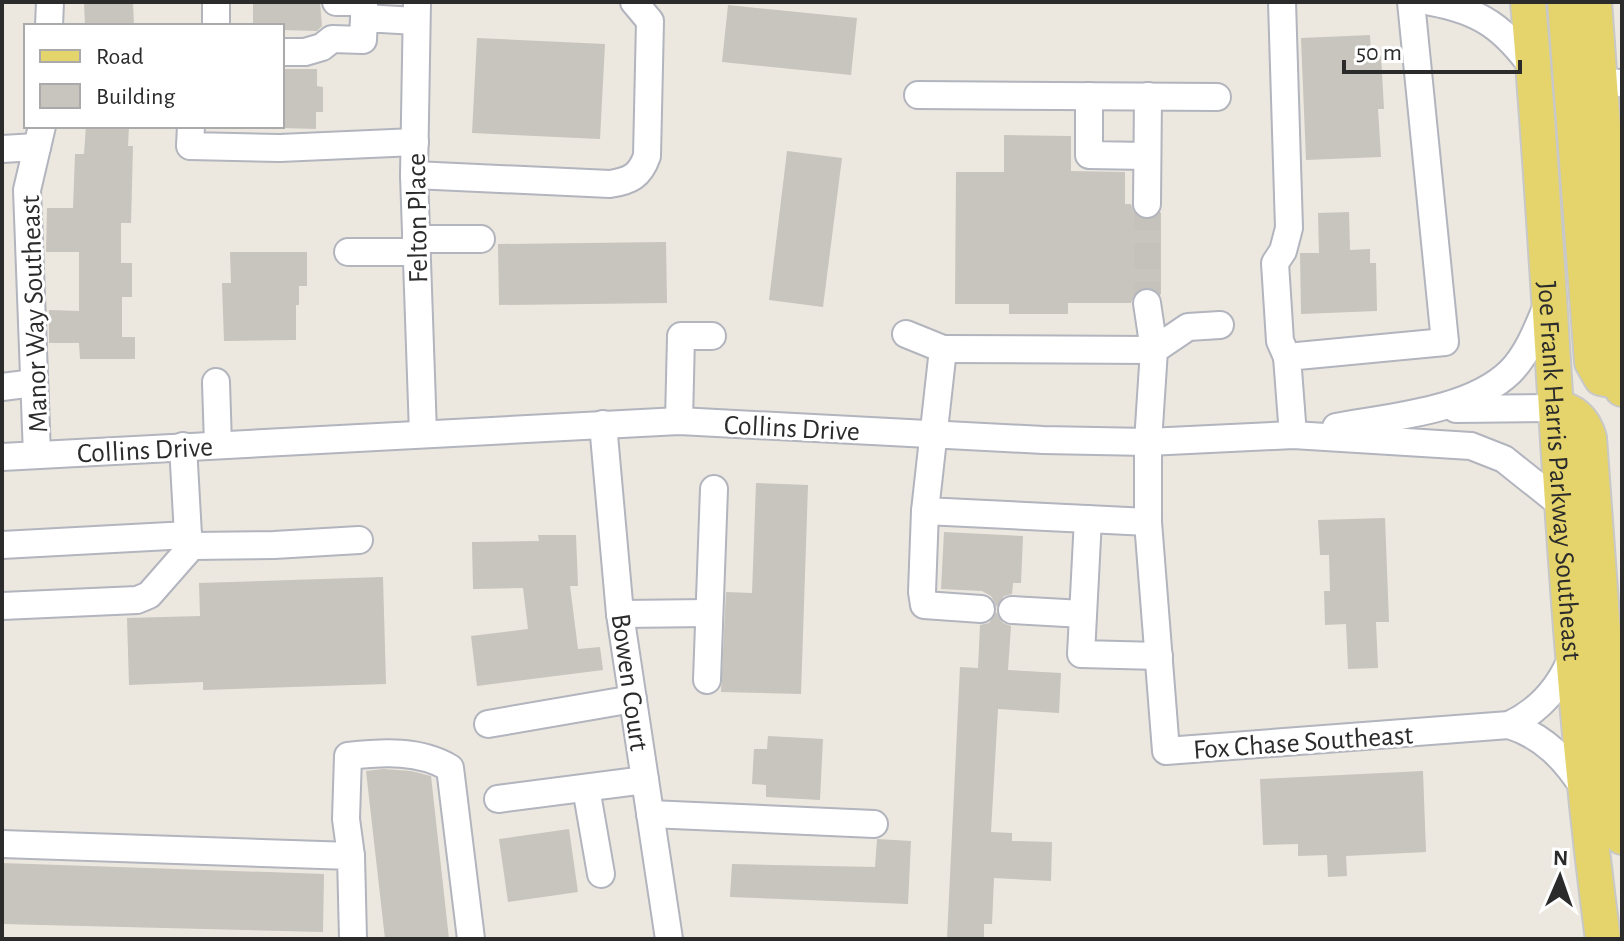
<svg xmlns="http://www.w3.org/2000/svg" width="1624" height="941" font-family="'Alegreya Sans',sans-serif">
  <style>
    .building { fill: #c8c4be }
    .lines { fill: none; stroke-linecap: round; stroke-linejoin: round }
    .minor-tunnel { stroke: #c5c2bb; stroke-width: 26; stroke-dasharray: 26 13; stroke-linecap: butt }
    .minor-casing { stroke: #b2b4be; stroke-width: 30 }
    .major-casing { stroke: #c8c8c8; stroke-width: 38 }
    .minor { stroke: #fff; stroke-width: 26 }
    .major { stroke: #e5d46b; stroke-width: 34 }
    .labels { text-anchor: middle; stroke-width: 6; stroke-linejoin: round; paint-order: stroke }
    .street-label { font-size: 28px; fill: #2b2b2b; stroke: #fff }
  </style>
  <rect width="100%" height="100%" fill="#ece8df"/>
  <g class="building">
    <polygon points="84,2 133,2 134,26 85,26"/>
    <polygon points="253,2 320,2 322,26 317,31 282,30 282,26 253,26"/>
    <polygon points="728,5 857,18 851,75 722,62"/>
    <polygon points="1370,35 1371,55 1381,55 1384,109 1378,109 1381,157 1306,160 1301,38"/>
    <polygon points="477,38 605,44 600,139 472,133"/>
    <polygon points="282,69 317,69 317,86 323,87 323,112 316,112 316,129 282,128"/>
    <polygon points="86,126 129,126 128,146 133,146 131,223 121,223 121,263 132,263 132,297 122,297 122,337 135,337 135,359 80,359 79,343 49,343 49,310 79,311 79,252 46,252 47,208 73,208 75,154 84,154"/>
    <polygon points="1004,135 1071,136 1071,171 1125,172 1125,204 1131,204 1134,212 1146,220 1154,218 1161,212 1161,295 1154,288 1145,287 1136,291 1131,303 1068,303 1068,314 1009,314 1009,304 955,304 956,172 1004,172"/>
    <polygon points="787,151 842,158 823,307 769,300"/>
    <polygon points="1349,212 1350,250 1370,249 1370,263 1376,263 1377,311 1301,314 1300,253 1319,253 1318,213"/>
    <polygon points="666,242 667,303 499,305 498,244"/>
    <polygon points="230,252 307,252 307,286 299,286 299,305 296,305 296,340 224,341 222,283 231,283"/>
    <polygon points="756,483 808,485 801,694 721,692 726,592 752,593"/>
    <polygon points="1385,518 1389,622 1376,622 1378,668 1348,669 1346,624 1325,625 1324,591 1330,591 1329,555 1320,555 1318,520"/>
    <polygon points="944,532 1023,536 1021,583 1013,583 1012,594 1004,596 997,607 991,596 982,591 941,589"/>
    <polygon points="538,535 576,535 578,586 570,586 578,649 600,647 603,670 477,686 471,636 528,629 523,588 473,589 472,542 539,541"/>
    <polygon points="383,577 386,684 203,690 203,682 129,685 127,618 200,616 199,583"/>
    <polygon points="996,612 1003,623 1011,626 1008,670 1061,673 1059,713 998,709 991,832 1012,833 1012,841 1052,842 1051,881 994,878 992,924 984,924 984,939 947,939 960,667 978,668 980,625 989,623"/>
    <polygon points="768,736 823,739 820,800 766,797 766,785 752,784 754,749 767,749"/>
    <polygon points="383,769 411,771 431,776 449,939 385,939 366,771"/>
    <polygon points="1423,771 1426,852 1346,856 1347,876 1328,877 1327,855 1298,856 1298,844 1263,845 1260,779"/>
    <polygon points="569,829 578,892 508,902 499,839"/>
    <polygon points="877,839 911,841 908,904 730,897 732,864 875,867"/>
    <polygon points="2,863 324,874 323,932 2,924"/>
  </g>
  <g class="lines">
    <polyline class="minor-tunnel" points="1147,204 1147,303"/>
    <g class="minor-casing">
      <g id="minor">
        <polyline points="336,2 364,2 364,18"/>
        <polyline points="417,2 414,175 423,433"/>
        <polyline points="1282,2 1289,228 1283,251 1275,263 1280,341 1287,357"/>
        <path d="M1431 2C1481 11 1504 28 1534 69"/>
        <polyline points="49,26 50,2"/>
        <polyline points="216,26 216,2"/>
        <polyline points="282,52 305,52 322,47 332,39 363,40 364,18 416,21"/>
        <polyline points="1601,82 1622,83"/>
        <polyline points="918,95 1217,97"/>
        <polyline points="1089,96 1089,155 1147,156"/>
        <polyline points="191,126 190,146 280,148 415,142"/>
        <polyline points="2,149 37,147"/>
        <path d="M414 175 610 184C630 181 640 176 647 156L650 21 634 2"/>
        <polyline points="1147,204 1148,96"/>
        <polyline points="416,239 481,239"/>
        <polyline points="348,252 416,252"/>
        <path d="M1220 325 1188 327 1154 350 1148 442V522L1166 751 1509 725C1539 711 1561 686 1573 654"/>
        <polyline points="906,334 943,349 925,511 1148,522"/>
        <polyline points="943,349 1154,350 1147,303"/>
        <polyline points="216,382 218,445"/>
        <polyline points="2,387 34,383"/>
        <polyline points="1456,409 1557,408"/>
        <polyline points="679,421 681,336 712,336"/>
        <polyline points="603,424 620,614 669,939"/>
        <path d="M1336 427C1389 417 1470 411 1510 372 1528 354 1538 327 1548 303"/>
        <polyline points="1293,435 1287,357 1445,342 1411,2"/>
        <polyline points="183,446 188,535 192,546 274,545 359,540"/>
        <polyline points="37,455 27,190 42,126"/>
        <polyline points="2,457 679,421 1043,440 1148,442 1293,435 1471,446 1504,459 1563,506"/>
        <polyline points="925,511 922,592 924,605 981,609"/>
        <polyline points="1088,519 1081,654 1159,656"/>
        <polyline points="2,545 188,535"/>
        <polyline points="2,606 137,600 149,595 192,546"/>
        <polyline points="1012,610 1083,614"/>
        <polyline points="620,614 709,613"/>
        <polyline points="707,680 714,489"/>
        <polyline points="488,724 633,699"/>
        <path d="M1509 725C1544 736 1566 760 1585 790"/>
        <polyline points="586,788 601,874"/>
        <polyline points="498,799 645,780"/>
        <polyline points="650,814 874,824"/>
        <polyline points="2,844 351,856 353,939"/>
        <path d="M351 856 346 819 348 756C384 752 420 750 450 768L471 939"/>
      </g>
    </g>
    <g class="major-casing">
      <g id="major">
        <path id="s1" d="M1528 2C1555 314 1561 628 1603 939"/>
        <polyline points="1565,2 1592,362 1601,378 1622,382"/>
        <polyline points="1594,2 1622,389"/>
        <path d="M1557 408C1575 411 1584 421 1589 438L1613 769 1622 837"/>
      </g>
    </g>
    <use href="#minor" class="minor"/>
    <use href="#major" class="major"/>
  </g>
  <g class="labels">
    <g class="street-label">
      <text transform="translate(416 218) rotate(-91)" y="10">Felton Place</text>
      <text transform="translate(33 314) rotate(-92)" y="10">Manor Way Southeast</text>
      <text transform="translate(792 427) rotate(3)" y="10">Collins Drive</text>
      <text transform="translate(145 449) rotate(-3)" y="10">Collins Drive</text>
      <text dy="10" stroke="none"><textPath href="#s1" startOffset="470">Joe Frank Harris Parkway Southeast</textPath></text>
      <text transform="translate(631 682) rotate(82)" y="10">Bowen Court</text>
      <text transform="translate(1303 741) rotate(-4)" y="10">Fox Chase Southeast</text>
    </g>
  </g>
  <rect width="1624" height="941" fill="none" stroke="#2b2b2b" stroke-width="8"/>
  <rect x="24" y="24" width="260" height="104" fill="#ffffff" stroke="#aaaaaa" stroke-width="2"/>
  <rect x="40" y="50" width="40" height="12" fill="#e5d46b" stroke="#aaaaaa" stroke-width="2"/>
  <text x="96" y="64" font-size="24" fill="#2b2b2b">Road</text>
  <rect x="40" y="84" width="40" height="24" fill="#c8c4be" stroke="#aaaaaa" stroke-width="2"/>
  <text x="96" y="104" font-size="24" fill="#2b2b2b">Building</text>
  <g transform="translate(1560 877) rotate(2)" stroke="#ffffff" stroke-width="6" paint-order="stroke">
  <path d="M0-6L14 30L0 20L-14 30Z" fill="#2b2b2b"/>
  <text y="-12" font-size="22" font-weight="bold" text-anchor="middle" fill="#2b2b2b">N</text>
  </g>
  <path d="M1344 60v12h176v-12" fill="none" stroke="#2b2b2b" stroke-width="4"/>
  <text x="1356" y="60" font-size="24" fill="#2b2b2b" stroke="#ffffff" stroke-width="6" paint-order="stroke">50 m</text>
</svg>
